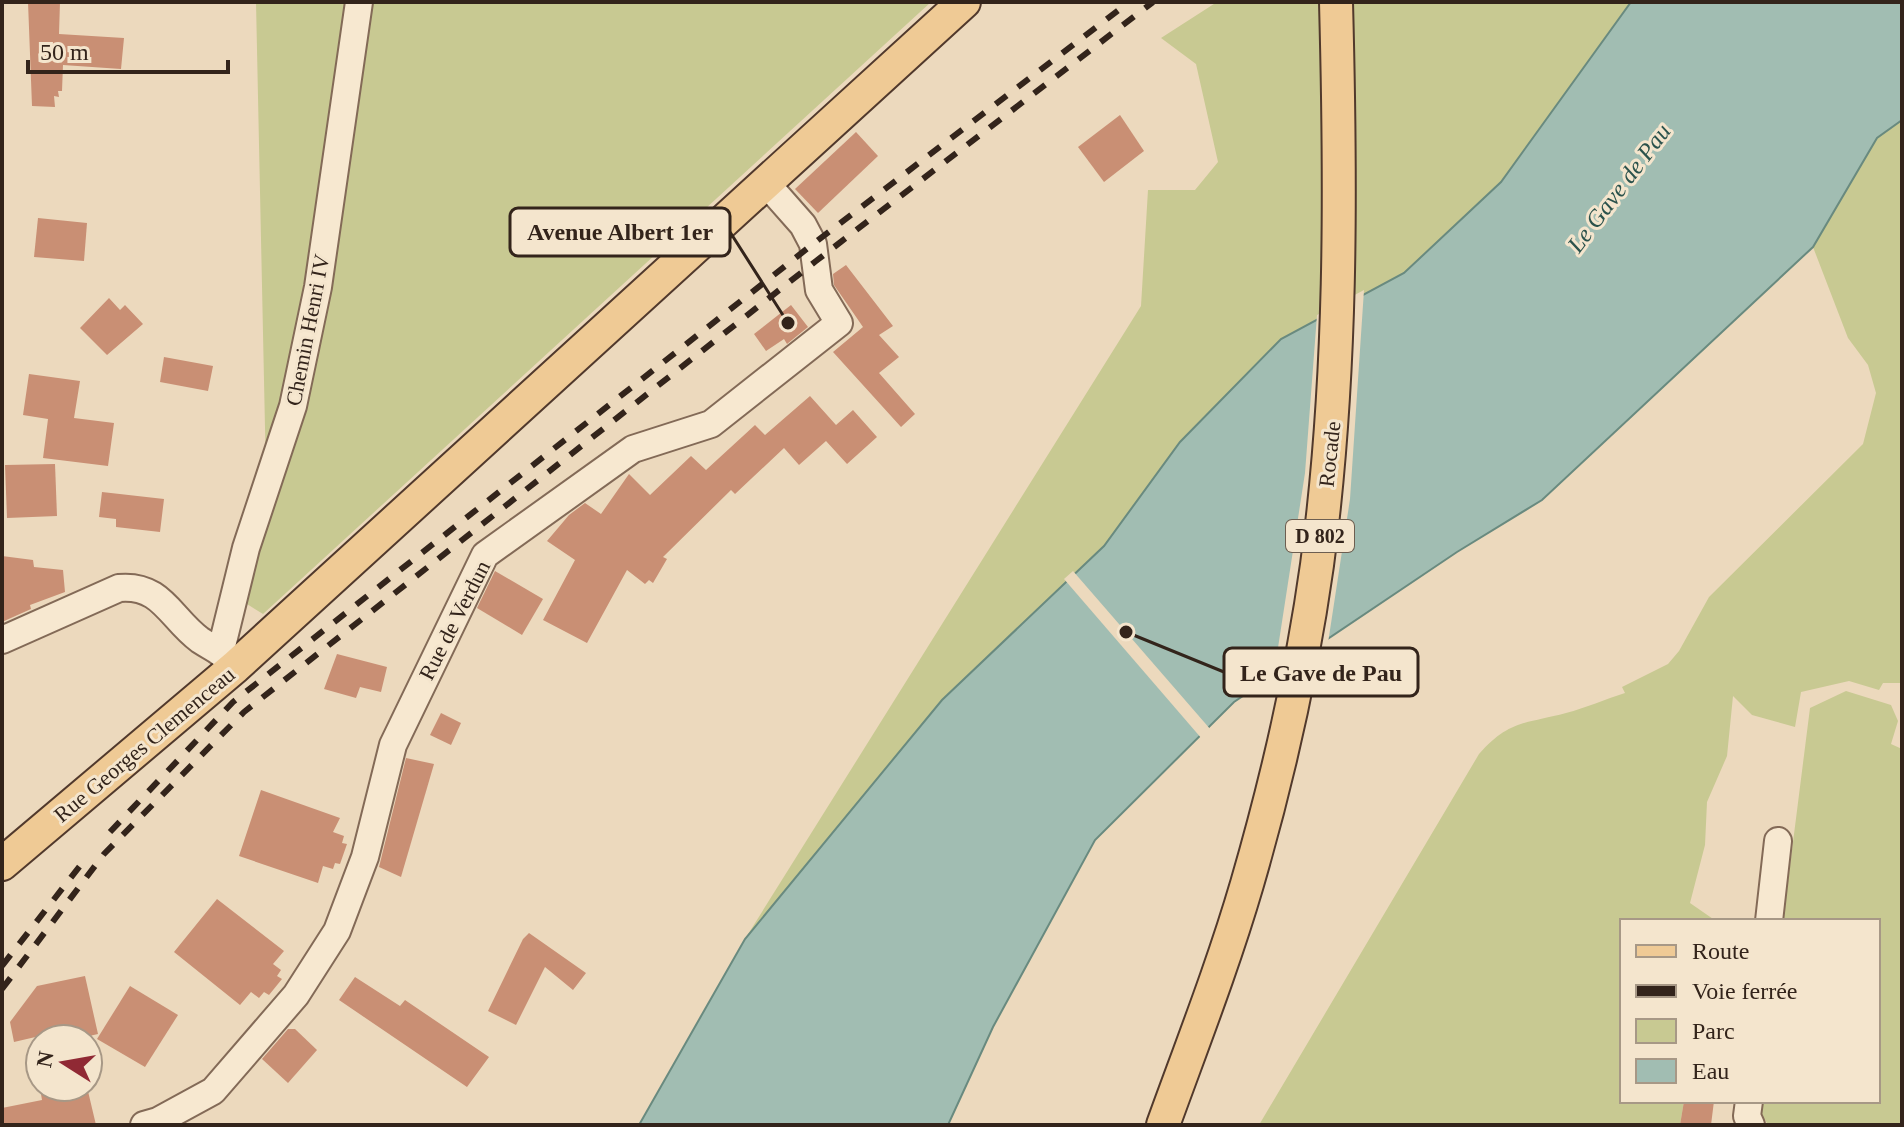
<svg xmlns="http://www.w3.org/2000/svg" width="1904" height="1127" font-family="'Times New Roman',serif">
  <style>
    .green { fill: #c8c992 }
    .water { fill: #a1bdb2; stroke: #698a7f; stroke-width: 2 }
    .pier { fill: #ecd9bd }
    .building { fill: #c98f74 }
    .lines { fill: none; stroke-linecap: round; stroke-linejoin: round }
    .minor-casing { stroke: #836a57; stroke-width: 30 }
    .major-casing { stroke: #51392c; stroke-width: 36 }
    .minor { stroke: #f7e8d0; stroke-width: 26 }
    .major { stroke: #efca95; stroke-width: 32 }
    .rail { stroke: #33241b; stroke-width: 6; stroke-dasharray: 14 14; stroke-linecap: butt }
    .labels { text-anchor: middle; stroke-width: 6; stroke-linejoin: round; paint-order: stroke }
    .shield { fill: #f4e5cd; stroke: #6d5e50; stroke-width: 2 }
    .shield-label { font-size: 20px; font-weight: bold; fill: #33241b }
    .street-label { font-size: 22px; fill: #33241b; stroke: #f4e5cd }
    .water-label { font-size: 24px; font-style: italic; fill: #2b524c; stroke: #f4e5cd }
    .leader { fill: none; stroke: #33241b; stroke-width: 3 }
    .callout-dot { fill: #33241b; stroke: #f4e5cd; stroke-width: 3 }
    .callout { fill: #f4e5cd; stroke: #33241b; stroke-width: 3 }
    .callout-label { font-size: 24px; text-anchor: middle; font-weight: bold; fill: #33241b }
  </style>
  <rect width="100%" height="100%" fill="#ecd9bd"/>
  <g class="green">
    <polygon points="256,2 931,2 263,614 247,604 267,522"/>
    <polygon points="1217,2 1631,2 1501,182 1404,273 1281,339 1180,442 1104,546 942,701 745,939 1141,306 1148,190 1195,190 1218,162 1196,64 1161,38"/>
    <path d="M1902 120V683H1883L1879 690 1849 681 1801 692 1795 727 1752 715 1733 696 1727 756 1707 802 1705 845 1690 903 1716 921H1622V1101H1684L1680 1125H1259L1479 754C1509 720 1525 724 1566 713 1586 708 1605 699 1625 693L1622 687 1668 664 1679 651 1709 597 1863 444 1876 393 1868 365 1848 338 1813 247 1877 138Z"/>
    <polygon points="1846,691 1891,705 1898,721 1891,744 1902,749 1902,1125 1768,1125 1759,1110 1761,1101 1878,1101 1878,921 1783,921 1810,708"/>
  </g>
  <polygon class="water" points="1631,2 1902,2 1902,120 1877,138 1813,247 1542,500 1457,552 1234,702 1095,840 993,1027 948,1125 639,1125 745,939 942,700 1104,546 1180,442 1281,339 1404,273 1501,182"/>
  <g class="pier">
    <polygon points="1364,290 1350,499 1328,643 1273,680 1305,473 1317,315"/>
    <polygon points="1073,571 1211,730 1202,739 1064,579"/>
  </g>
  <g class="building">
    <polygon points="28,2 60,2 59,34 124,38 121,69 63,65 62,91 58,91 59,97 54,96 55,107 32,106"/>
    <polygon points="1120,115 1144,151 1104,182 1078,147"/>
    <polygon points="856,132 878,156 818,213 795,189"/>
    <polygon points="38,218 87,223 84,261 34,257"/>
    <polygon points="846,265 893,326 879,335 899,357 879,373 915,414 901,427 833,352 863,327 834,285 833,274"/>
    <polygon points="109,298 120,310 125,305 143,324 107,355 80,328"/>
    <polygon points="791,305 808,327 787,344 784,339 766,351 754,334"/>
    <polygon points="164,357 213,366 208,391 160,382"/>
    <polygon points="29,374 80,381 74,418 114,423 108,466 43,458 48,419 23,415"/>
    <polygon points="810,396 836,425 853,410 877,437 847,464 826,441 799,465 784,448 735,494 731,490 663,557 667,559 653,583 649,580 645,584 627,570 587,643 543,620 575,560 547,541 569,515 585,503 601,514 629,474 650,495 691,456 706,470 755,425 765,435"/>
    <polygon points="55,464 57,516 7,518 5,465"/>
    <polygon points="102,492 164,499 160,532 116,527 116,519 99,517"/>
    <polygon points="2,556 33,560 34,567 63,570 65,592 30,605 31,609 2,622"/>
    <polygon points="495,571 543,599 522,635 477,608"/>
    <polygon points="337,654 387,667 381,692 360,687 356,698 324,689"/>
    <polygon points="441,713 461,723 451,745 430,735"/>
    <polygon points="406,758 434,764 401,877 379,867"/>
    <polygon points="261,790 340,818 333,832 344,836 342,843 347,844 340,864 335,863 333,869 323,866 318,883 239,856"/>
    <polygon points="217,899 284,951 273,964 281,970 277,976 282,979 269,995 264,992 259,998 251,992 240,1005 174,952"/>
    <polygon points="529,933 586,973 573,990 545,967 516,1025 488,1011 523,939"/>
    <polygon points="85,976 98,1034 76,1039 74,1028 14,1042 10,1022 37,986"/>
    <polygon points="355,977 400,1006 405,1000 489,1057 467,1087 339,1000"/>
    <polygon points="130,986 178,1015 145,1067 97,1039"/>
    <polygon points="288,1029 295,1029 317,1050 288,1083 262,1059"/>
    <polygon points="75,1087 87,1087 96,1125 2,1125 2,1108 42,1100 41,1094"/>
    <polygon points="1684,1101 1714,1101 1711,1125 1680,1125"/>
  </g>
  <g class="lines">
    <g class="minor-casing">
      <g id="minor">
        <path d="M2 640 119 588C162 584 170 618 200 640 212 648 221 650 230 662"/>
        <polyline points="221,650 246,548 293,406 318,287 359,2"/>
        <polyline points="1769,921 1778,841"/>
        <polyline points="1749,1101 1747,1116 1751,1125"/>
        <polyline points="144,1125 158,1121 213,1091 296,995 337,931 365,857 393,745 485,555 633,449 711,424 839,323 819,290 813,244 803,225 766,183"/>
      </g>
    </g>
    <g class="major-casing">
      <g id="major">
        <polyline points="2,864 235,667 964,2"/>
        <path d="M1163 1125C1192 1045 1223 966 1247 884 1277 781 1302 672 1317 565 1342 377 1341 191 1336 2"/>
      </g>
    </g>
    <use href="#minor" class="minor"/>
    <use href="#major" class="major"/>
    <g class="rail">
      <polyline points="110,832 233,702 813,244 1129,2"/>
      <polyline points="2,966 83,862"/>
      <polyline points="2,989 104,854 244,712 816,261 1153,2"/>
    </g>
  </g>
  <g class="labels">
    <rect class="shield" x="1286" y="520" width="68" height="32" rx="6"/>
    <g class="shield-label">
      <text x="1320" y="543">D 802</text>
    </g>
    <g class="street-label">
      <text transform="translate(307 330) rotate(-79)" y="8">Chemin Henri IV</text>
      <text transform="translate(1329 454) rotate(-84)" y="8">Rocade</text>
      <text transform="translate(454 620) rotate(-63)" y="8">Rue de Verdun</text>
      <text transform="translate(144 744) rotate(-40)" y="8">Rue Georges Clemenceau</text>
    </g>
    <g class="water-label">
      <text transform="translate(1619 188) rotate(-53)" y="8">Le Gave de Pau</text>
    </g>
  </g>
  <path class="leader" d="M788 323L730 232M1126 632L1224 672"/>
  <g class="callout-dot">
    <circle cx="788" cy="323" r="8"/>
    <circle cx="1126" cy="632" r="8"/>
  </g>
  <g class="callout">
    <rect x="510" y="208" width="220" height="48" rx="8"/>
    <rect x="1224" y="648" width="194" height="48" rx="8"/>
  </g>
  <g class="callout-label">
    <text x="620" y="240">Avenue Albert 1er</text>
    <text x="1321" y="681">Le Gave de Pau</text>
  </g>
  <rect width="1904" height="1127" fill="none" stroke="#33241b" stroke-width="8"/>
  <rect x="1620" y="919" width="260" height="184" fill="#f4e5cd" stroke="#a79886" stroke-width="2"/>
  <rect x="1636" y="945" width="40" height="12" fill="#efca95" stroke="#a79886" stroke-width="2"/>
  <text x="1692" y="959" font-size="24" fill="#33241b">Route</text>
  <rect x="1636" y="985" width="40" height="12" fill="#33241b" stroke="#a79886" stroke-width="2"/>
  <text x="1692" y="999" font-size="24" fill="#33241b">Voie ferrée</text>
  <rect x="1636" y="1019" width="40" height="24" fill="#c8c992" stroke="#a79886" stroke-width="2"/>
  <text x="1692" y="1039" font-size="24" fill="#33241b">Parc</text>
  <rect x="1636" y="1059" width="40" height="24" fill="#a1bdb2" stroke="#a79886" stroke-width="2"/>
  <text x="1692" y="1079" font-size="24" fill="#33241b">Eau</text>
  <g transform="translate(64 1063) rotate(281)"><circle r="38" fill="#f4e5cd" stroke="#a79886" stroke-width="2"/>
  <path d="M0-6L14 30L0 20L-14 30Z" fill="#902934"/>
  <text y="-12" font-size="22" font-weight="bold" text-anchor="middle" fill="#33241b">N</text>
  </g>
  <path d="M28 60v12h200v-12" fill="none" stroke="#33241b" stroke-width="4"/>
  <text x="40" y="60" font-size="24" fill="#33241b" stroke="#f4e5cd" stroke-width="6" paint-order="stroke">50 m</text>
</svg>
